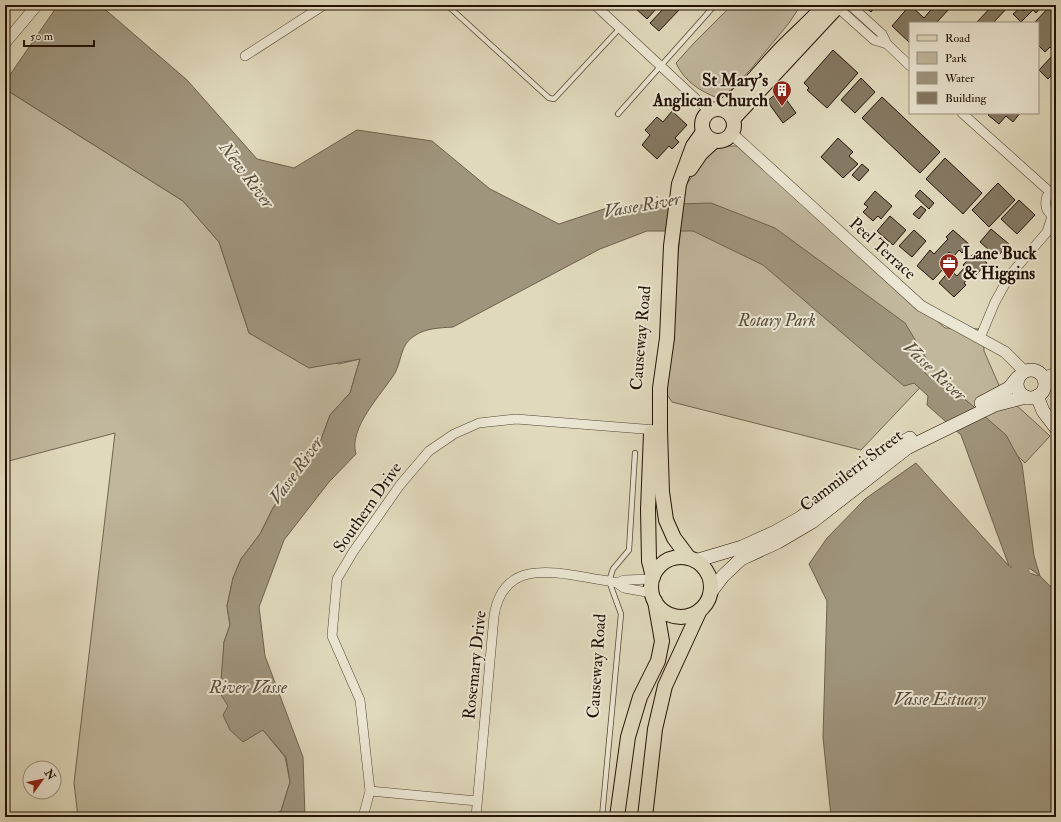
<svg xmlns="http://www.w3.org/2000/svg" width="1061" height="822" font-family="'IM FELL Double Pica',serif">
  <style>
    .green { fill: #c0b79d; stroke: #716450 }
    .water { fill: #9f957d; stroke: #6d614c; fill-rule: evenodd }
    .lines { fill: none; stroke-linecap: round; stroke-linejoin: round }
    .river { stroke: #9f957d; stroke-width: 17 }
    .building { fill: #857963; stroke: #221203 }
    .service-casing { stroke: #524431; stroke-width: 6 }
    .minor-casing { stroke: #524431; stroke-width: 10 }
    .tertiary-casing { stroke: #524431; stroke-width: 12 }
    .secondary-casing { stroke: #221203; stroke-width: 14 }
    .primary-casing { stroke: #221203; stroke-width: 16 }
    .service { stroke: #ebe6d3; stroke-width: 4.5 }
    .minor { stroke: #ebe6d3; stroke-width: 9 }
    .tertiary { stroke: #ebe6d3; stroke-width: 11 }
    .secondary { stroke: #ebe6d3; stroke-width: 13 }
    .primary { stroke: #e0d9bc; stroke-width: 14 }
    .labels { text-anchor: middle; stroke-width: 4; stroke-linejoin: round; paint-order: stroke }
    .poi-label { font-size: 17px; font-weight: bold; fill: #221203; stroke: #ebe6d3; text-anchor: end }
    .street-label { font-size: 17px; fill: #221203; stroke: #ebe6d3 }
    .park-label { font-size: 17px; font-style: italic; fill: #594c39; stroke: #ebe6d3 }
    .water-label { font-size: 18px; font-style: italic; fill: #5a4d3a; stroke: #ebe6d3 }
  </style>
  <rect width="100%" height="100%" fill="#e0d9bc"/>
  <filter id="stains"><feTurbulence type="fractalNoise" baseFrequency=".005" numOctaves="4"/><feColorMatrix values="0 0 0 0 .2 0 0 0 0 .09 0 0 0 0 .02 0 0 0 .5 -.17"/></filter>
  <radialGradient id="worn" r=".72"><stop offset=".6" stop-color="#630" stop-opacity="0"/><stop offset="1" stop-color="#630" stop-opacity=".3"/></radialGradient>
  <g class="green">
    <path d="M732 5H801L789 23 751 69 731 90 718 98C701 92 684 81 676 63L694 43Z"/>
    <polygon points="5,89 183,201 219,242 249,333 339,364 360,359 350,393 330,415 318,448 298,469 273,508 260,534 241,559 233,578 227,606 230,625 224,642 223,665 263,730 285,757 290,782 281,811 268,817 78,817 74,783 115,433 5,462"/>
    <polygon points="718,146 740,146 945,328 983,329 984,351 1002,392 1050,436 1025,463 932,375 861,450 672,402 664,390 685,187 704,158"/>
  </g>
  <path class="water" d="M58 5H100L187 80 257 159 294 168 357 130 432 141 490 189 559 224 613 206 711 203 775 228 905 323 926 358 925 373 940 386 951 387 1006 435 1022 464 1034 556 1040 576 1056 592V817H831L823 737 827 601 809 564 827 538 865 499 916 463 1009 566 961 435 927 405 928 396 914 383 904 386 763 265 693 231H647L600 249 453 327C439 328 426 328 414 336 400 345 402 360 395 373 382 394 348 428 356 454L329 482 284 540 259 607 265 656 303 757 305 817H268L281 811 290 782 286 757 263 730 243 742 230 730 223 715 228 706 220 693 224 642 230 625 227 606 233 578 241 559 260 534 273 508 298 469 318 448 330 415 350 393 360 359 309 368 249 333 219 242 183 201 5 89V82ZM1019 561 1039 575V576L1010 567Z"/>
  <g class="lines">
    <polyline class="river" points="1015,538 1025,593"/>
  </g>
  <g class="building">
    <polygon points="632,5 653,5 657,8 647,19"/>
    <polygon points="662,5 676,5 680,9 659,31 650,23 665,7"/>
    <polygon points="863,5 877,5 871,12"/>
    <polygon points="910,5 924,18 935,5 947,5 950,8 936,23 910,23 910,43 892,26"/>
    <polygon points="993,5 1010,5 993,23 976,23"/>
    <polygon points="1028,5 1043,5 1036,13 1033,10 1021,22 1013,14 1020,8 1024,11 1029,6"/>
    <polygon points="1051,5 1056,5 1056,53 1050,47 1045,52 1038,45 1038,23 1034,23"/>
    <polygon points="833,50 858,73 827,108 807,90 809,88 804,83"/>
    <polygon points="1054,54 1056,56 1056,70 1048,79 1039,70"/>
    <polygon points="861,78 875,92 855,113 841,100"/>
    <polygon points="780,91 796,113 783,123 767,101"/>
    <polygon points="882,97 940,152 920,173 862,118"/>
    <polygon points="672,111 687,125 675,138 679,142 672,149 669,146 657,159 642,145 650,135 645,130 657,117 663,122"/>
    <polygon points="990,113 1020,113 1013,122 1006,116 999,124 988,115"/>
    <polygon points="838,138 853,152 849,156 858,164 843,178 821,157"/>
    <polygon points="945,158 982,193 963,214 926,179"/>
    <polygon points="862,164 869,170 859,181 852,175"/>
    <polygon points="998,183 1015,200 989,227 972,210"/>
    <polygon points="920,190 934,203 929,209 915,196"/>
    <polygon points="875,191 892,206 881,219 878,216 873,221 863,212 868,207 864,204"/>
    <polygon points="1019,200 1035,215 1017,234 1001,219"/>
    <polygon points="921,206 926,210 919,219 913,214"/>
    <polygon points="890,216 906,230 893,245 877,231"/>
    <polygon points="991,229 1009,244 997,257 980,242"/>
    <polygon points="914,230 926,241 912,257 899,246"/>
    <polygon points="953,230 970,245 962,253 959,250 954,256 949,252 946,255 949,258 944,263 947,265 933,280 917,266 930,250 934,254 948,239 946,237"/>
    <polygon points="975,252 987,263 975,276 973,274 964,283 966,285 954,297 939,283 950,270 957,276 965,267 963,265"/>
  </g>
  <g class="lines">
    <g class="service-casing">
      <g id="service">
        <polyline points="447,5 549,98 554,99 620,28"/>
        <polyline points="618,114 715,5"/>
        <polyline points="602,817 621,614 609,581 613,569 629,550 635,453"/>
      </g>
    </g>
    <g class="minor-casing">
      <g id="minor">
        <polyline points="595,5 709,111"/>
        <polyline points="850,5 882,34 887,44 910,66"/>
        <polyline points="837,7 874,40 887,44"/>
        <polyline points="245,56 324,5"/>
        <polyline points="962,113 1050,192"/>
        <path d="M1056 189 1047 196C1044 205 1046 214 1056 217"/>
        <polyline points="980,338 995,302 1010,275 1047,232 1052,216"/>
        <polyline points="1043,377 1056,372"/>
        <polyline points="617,583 624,580 653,579"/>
        <polyline points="370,791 477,801"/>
        <polyline points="363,817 370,791 360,700 332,636 337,579 353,552 400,485 429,451 454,434 479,423 516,419 656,430"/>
        <path d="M476 817 494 616C504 553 564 575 609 581L617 583 624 588 652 593"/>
      </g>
    </g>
    <g class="tertiary-casing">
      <g id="tertiary">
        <polyline points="5,43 37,5"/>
        <polyline points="731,133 921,306 1005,352 1024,371"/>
      </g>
    </g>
    <g class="secondary-casing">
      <g id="secondary">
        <circle cx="1031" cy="384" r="14"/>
        <polyline points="1037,396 1043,411 1056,428"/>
        <polyline points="981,403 1009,388 1017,378"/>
        <polyline points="695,561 742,547 775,532 800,518 891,449 910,438"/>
        <polyline points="710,593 723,576 741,559 778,542 812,522 907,448 995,405 1026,397"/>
      </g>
    </g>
    <g class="primary-casing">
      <g id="primary">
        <path d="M718 109C743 95 757 74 777 53 792 37 810 22 825 5"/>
        <circle cx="718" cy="125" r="16"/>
        <polyline points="733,119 839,5"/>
        <polyline points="690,169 701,153 714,141"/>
        <polyline points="651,433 648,509 649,561 653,577"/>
        <circle cx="681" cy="587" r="30"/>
        <polyline points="689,558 674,538 666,520 662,492 660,430 660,388 667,338 671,246 679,184 693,146 703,132"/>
        <polyline points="617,817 628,737 640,697 658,661 662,641 655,601"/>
        <polyline points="645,817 655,729 665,686 700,610"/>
      </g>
    </g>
    <use href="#service" class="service"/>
    <use href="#minor" class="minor"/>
    <use href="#tertiary" class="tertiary"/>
    <use href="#secondary" class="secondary"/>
    <use href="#primary" class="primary"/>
  </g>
  <defs>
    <g id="building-pin" transform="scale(1)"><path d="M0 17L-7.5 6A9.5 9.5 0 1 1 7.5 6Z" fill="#8f2418" stroke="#ebe6d3"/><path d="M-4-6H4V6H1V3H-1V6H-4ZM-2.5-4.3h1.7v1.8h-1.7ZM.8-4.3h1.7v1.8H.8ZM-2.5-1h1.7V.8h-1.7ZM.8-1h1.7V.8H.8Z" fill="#fff"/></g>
    <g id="office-pin" transform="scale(1)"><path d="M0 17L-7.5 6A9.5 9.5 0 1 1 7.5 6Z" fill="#8f2418" stroke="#ebe6d3"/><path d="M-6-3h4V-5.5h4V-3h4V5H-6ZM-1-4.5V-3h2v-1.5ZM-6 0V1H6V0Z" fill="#fff"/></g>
  </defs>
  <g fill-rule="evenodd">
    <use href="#building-pin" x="782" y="90"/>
    <use href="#office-pin" x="949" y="263"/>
  </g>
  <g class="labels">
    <g class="poi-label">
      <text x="768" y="86">St Mary's<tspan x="768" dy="20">Anglican Church</tspan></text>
      <text x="963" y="259" text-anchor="start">Lane Buck<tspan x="963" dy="20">&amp; Higgins</tspan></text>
    </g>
    <g class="street-label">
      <text transform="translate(883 248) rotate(42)" y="6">Peel Terrace</text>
      <text transform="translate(640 338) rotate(-85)" y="6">Causeway Road</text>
      <text transform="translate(851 470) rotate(-37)" y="6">Cammilerri Street</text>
      <text transform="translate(367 507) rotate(-55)" y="6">Southern Drive</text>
      <text transform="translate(474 665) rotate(-84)" y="6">Rosemary Drive</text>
      <text transform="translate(596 666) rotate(-86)" y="6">Causeway Road</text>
    </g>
    <g class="park-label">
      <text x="777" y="326">Rotary Park</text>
    </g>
    <g class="water-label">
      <text transform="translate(247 175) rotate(53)" y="6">New River</text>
      <text transform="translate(642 205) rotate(-10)" y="6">Vasse River</text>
      <text transform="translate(935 371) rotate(43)" y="6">Vasse River</text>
      <text transform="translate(296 470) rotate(-54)" y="6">Vasse River</text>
      <text x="248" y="693">River Vasse</text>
      <text x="940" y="705">Vasse Estuary</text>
    </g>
  </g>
  <rect width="1061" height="822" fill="none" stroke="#e0d9bc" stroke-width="20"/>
  <rect x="6" y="6" width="1049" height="810" fill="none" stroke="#221203" stroke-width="2"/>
  <rect x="10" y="10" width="1041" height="802" fill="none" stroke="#221203"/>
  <rect x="909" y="22" width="130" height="92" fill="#ebe6d3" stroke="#9b9180"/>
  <rect x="917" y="35" width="20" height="6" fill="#e0d9bc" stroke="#9b9180"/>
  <text x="945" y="42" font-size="12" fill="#221203">Road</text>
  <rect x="917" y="52" width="20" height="12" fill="#c0b79d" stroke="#9b9180"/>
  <text x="945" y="62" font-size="12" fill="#221203">Park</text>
  <rect x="917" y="72" width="20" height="12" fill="#9f957d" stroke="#9b9180"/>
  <text x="945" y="82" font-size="12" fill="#221203">Water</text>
  <rect x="917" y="92" width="20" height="12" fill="#857963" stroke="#9b9180"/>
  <text x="945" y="102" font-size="12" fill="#221203">Building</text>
  <g transform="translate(42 780) rotate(57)"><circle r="19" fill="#ebe6d3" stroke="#9b9180"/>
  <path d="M0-3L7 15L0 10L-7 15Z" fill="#8f2418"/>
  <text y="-6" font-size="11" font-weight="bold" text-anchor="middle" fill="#221203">N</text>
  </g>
  <path d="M24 40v6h70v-6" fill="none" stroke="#221203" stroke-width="2"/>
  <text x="30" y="40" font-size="12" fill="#221203" stroke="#ebe6d3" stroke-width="3" paint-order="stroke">50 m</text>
  <rect width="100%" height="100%" filter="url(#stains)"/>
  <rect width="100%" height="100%" fill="url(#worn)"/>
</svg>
